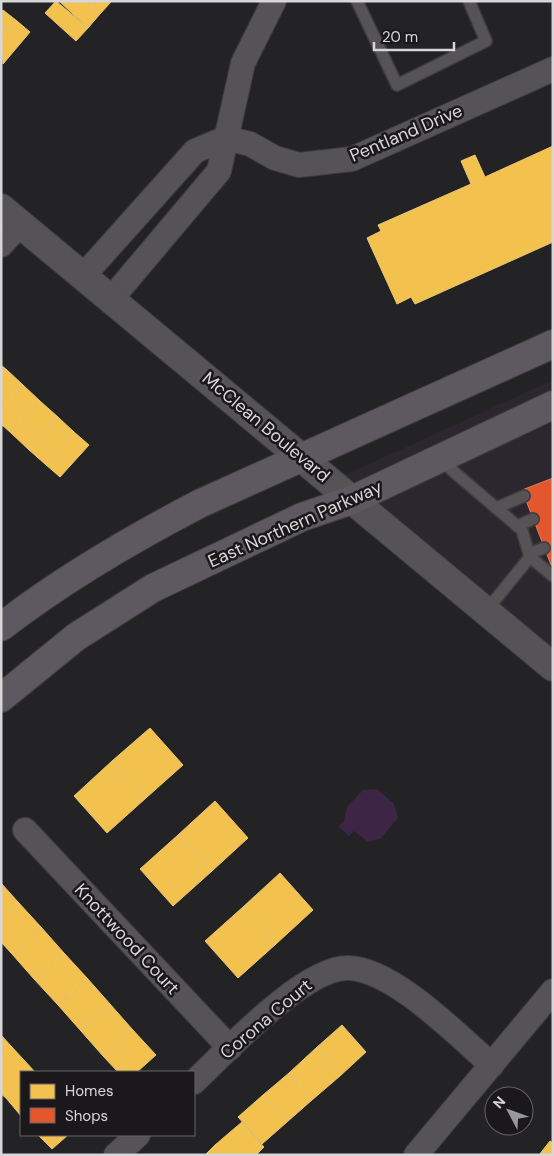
<svg xmlns="http://www.w3.org/2000/svg" width="554" height="1156" font-family="'DM Sans',sans-serif">
  <style>
    .built { fill: #2c262e }
    .green { fill: #3d2545 }
    .homes { fill: #f2c14e; stroke: #eac777 }
    .shops { fill: #e4572e; stroke: #e07d61 }
    .lines { fill: none; stroke-linecap: round; stroke-linejoin: round }
    .service-casing { stroke: #3d3c3e; stroke-width: 14 }
    .minor-casing { stroke: #3d3c3e; stroke-width: 26 }
    .tertiary-casing { stroke: #3d3c3e; stroke-width: 30 }
    .primary-casing { stroke: #3d3c3e; stroke-width: 30 }
    .service { stroke: #555355; stroke-width: 11 }
    .minor { stroke: #555355; stroke-width: 24 }
    .tertiary { stroke: #555355; stroke-width: 28 }
    .primary { stroke: #5e5960; stroke-width: 28 }
    .labels { text-anchor: middle; stroke-width: 5; stroke-linejoin: round; paint-order: stroke }
    .street-label { font-size: 18px; fill: #d7d6d8; stroke: #1a181b }
  </style>
  <rect width="100%" height="100%" fill="#232224"/>
  <polygon class="built" points="553,380 553,660 336,479"/>
  <polygon class="green" points="377,789 394,804 398,818 380,839 368,842 354,831 349,836 338,826 344,821 347,807 363,790"/>
  <g class="homes">
    <polygon points="56,1 88,28 76,41 45,13"/>
    <polygon points="59,1 85,1 100,14 88,28"/>
    <polygon points="85,1 111,1 111,2 100,14"/>
    <polygon points="3,10 17,21 1,39 1,12"/>
    <polygon points="17,21 30,32 3,64 1,39"/>
    <polygon points="553,146 553,242 415,304 411,297 397,304 367,238 381,231 378,225 471,184 461,161 475,155 485,177"/>
    <polygon points="1,365 7,370 1,376"/>
    <polygon points="7,370 23,385 1,409 1,376"/>
    <polygon points="23,385 40,401 11,433 1,424 1,409"/>
    <polygon points="40,401 58,417 28,449 11,433"/>
    <polygon points="58,417 74,432 45,464 28,449"/>
    <polygon points="74,432 89,445 60,477 45,464"/>
    <polygon points="150,728 183,765 146,798 112,761"/>
    <polygon points="112,761 146,798 107,833 74,796"/>
    <polygon points="215,801 248,838 212,871 178,835"/>
    <polygon points="178,835 212,871 173,906 140,869"/>
    <polygon points="280,873 313,910 276,944 243,907"/>
    <polygon points="1,883 18,902 1,918"/>
    <polygon points="18,902 41,927 12,954 1,942 1,918"/>
    <polygon points="243,907 276,944 238,978 205,941"/>
    <polygon points="41,927 64,953 34,979 12,954"/>
    <polygon points="64,953 87,978 58,1005 34,979"/>
    <polygon points="87,978 110,1004 81,1031 58,1005"/>
    <polygon points="110,1004 132,1029 103,1056 81,1031"/>
    <polygon points="342,1025 366,1052 340,1076 316,1048"/>
    <polygon points="132,1029 156,1055 137,1072 118,1072 103,1056"/>
    <polygon points="1,1035 11,1046 1,1056"/>
    <polygon points="11,1046 35,1072 21,1072 21,1084 6,1098 1,1094 1,1056"/>
    <polygon points="316,1048 340,1076 312,1100 289,1073"/>
    <polygon points="289,1073 312,1100 287,1122 263,1095"/>
    <polygon points="21,1084 21,1116 6,1098"/>
    <polygon points="263,1095 287,1122 262,1144 238,1117"/>
    <polygon points="242,1122 264,1147 256,1155 224,1155 215,1145"/>
    <polygon points="38,1135 68,1135 52,1149"/>
    <polygon points="550,1141 553,1143 553,1155 539,1155"/>
    <polygon points="215,1145 224,1155 205,1155"/>
  </g>
  <polygon class="shops" points="553,478 553,570 522,490"/>
  <g class="lines">
    <g class="service-casing">
      <g id="service">
        <polyline points="357,1 397,85 486,41 469,1"/>
        <polyline points="440,460 522,530 529,554 530,557 486,611"/>
        <polyline points="496,508 524,496"/>
        <polyline points="517,526 533,519"/>
        <polyline points="529,554 544,548"/>
        <polyline points="530,557 553,576"/>
      </g>
    </g>
    <g class="minor-casing">
      <g id="minor">
        <polyline points="1,245 20,224"/>
        <polyline points="84,275 195,151 226,138 250,144 275,158 299,165 352,159 553,69"/>
        <polyline points="112,298 219,171 243,63 274,1"/>
        <polyline points="25,830 230,1048"/>
        <path d="M194 1082C226 1052 304 967 348 968 394 969 458 1036 492 1065"/>
        <polyline points="116,1155 138,1135"/>
        <polyline points="416,1155 553,991"/>
      </g>
    </g>
    <g class="tertiary-casing">
      <polyline id="tertiary" points="1,208 553,667"/>
    </g>
    <g class="primary-casing">
      <g id="primary">
        <path d="M1 627C63 579 130 540 199 504L553 344"/>
        <polyline points="1,698 76,637 153,588 302,517 352,500 553,405"/>
      </g>
    </g>
    <use href="#service" class="service"/>
    <use href="#minor" class="minor"/>
    <use href="#tertiary" class="tertiary"/>
    <use href="#primary" class="primary"/>
  </g>
  <g class="labels">
    <g class="street-label">
      <text transform="translate(406 133) rotate(-23)" y="6">Pentland Drive</text>
      <text transform="translate(266 427) rotate(40)" y="6">McClean Boulevard</text>
      <text transform="translate(295 524) rotate(-24)" y="6">East Northern Parkway</text>
      <text transform="translate(127 939) rotate(47)" y="6">Knottwood Court</text>
      <text transform="translate(266 1019) rotate(-40)" y="6">Corona Court</text>
    </g>
  </g>
  <rect width="554" height="1156" fill="none" stroke="#d7d6d8" stroke-width="5"/>
  <rect x="20" y="1071" width="175" height="65" fill="#1a181b" stroke="#666467"/>
  <rect x="30" y="1084" width="25" height="15" fill="#f2c14e" stroke="#666467"/>
  <text x="65" y="1096" font-size="15" fill="#d7d6d8">Homes</text>
  <rect x="30" y="1108" width="25" height="15" fill="#e4572e" stroke="#666467"/>
  <text x="65" y="1121" font-size="15" fill="#d7d6d8">Shops</text>
  <g transform="translate(509 1111) rotate(311)"><circle r="24" fill="#1a181b" stroke="#666467"/>
  <path d="M0-4L9 19L0 12L-9 19Z" fill="#989799"/>
  <text y="-8" font-size="14" font-weight="bold" text-anchor="middle" fill="#d7d6d8">N</text>
  </g>
  <path d="M374 42v8h80v-8" fill="none" stroke="#d7d6d8" stroke-width="2.5"/>
  <text x="382" y="42" font-size="15" fill="#d7d6d8" stroke="#1a181b" stroke-width="4" paint-order="stroke">20 m</text>
</svg>
